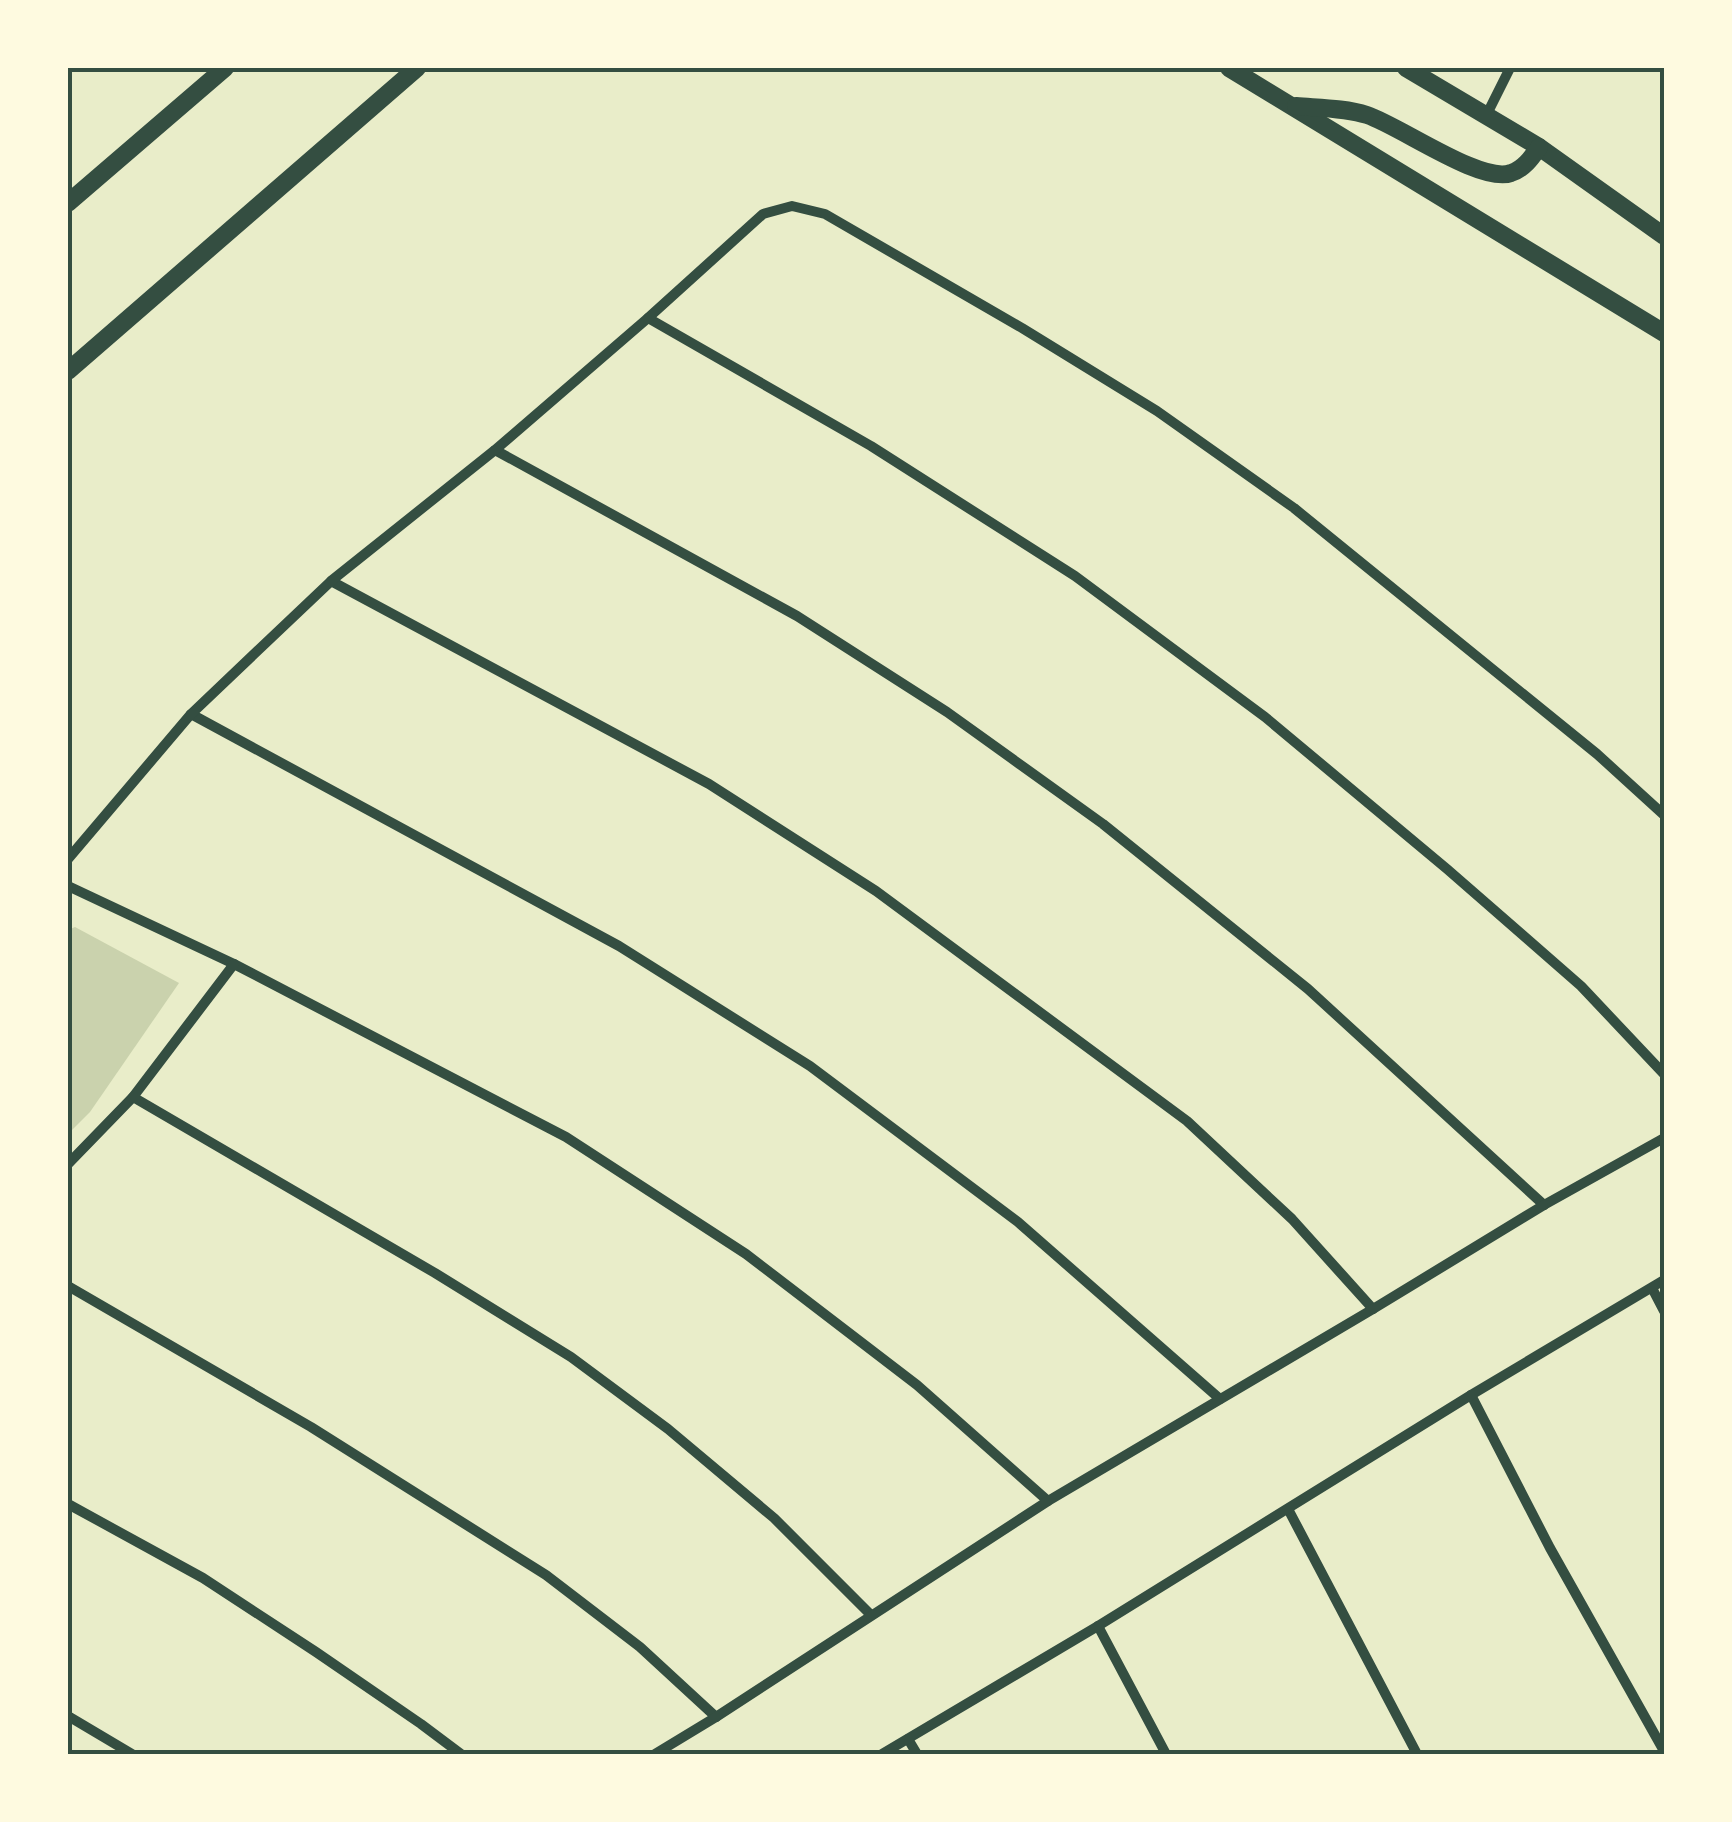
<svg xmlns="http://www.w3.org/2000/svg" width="1732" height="1822" font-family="Quicksand,sans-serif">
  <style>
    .green { fill: #cad2ad }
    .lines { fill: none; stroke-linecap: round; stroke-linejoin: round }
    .minor { stroke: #344e41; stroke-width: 10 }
    .tertiary { stroke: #344e41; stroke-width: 18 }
    .neatline { fill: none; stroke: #344e41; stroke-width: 4 }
  </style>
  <rect width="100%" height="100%" fill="#e9edc9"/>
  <polygon class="green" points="75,927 179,983 90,1112 68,1134 68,930"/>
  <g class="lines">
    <g class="minor">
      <polyline points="1487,114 1510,68"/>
      <polyline points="648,318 871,446 1075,576 1265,717 1447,869 1581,986 1664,1074"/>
      <polyline points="495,450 797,616 947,712 1103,824 1308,989 1544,1205"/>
      <polyline points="331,581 709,784 876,891 1187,1121 1292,1219 1373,1309"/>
      <polyline points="191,714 619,946 810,1066 1018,1222 1220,1399"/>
      <polyline points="68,859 191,714 331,581 495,450 648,318 763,214 792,206 825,214 1022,328 1157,411 1294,508 1597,754 1664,815"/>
      <polyline points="68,886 234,964 566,1137 746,1254 917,1385 1048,1501"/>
      <polyline points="133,1097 435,1273 571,1357 668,1429 774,1518 871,1615"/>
      <polyline points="68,1164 133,1097 234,964"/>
      <polyline points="68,1286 311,1427 546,1575 640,1647 716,1717"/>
      <polyline points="1652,1288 1664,1311"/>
      <polyline points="1471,1395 1550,1548 1664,1751"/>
      <polyline points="68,1504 203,1578 316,1652 421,1724 461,1754"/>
      <polyline points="1288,1509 1417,1754"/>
      <polyline points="1098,1626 1166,1754"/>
      <polyline points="68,1716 132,1754"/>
      <polyline points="908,1739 917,1754"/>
      <polyline points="655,1754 716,1717 1048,1501 1373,1309 1544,1205 1664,1138"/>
      <polyline points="882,1754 1098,1626 1471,1395 1664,1280"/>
    </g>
    <g class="tertiary">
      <polyline points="1229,68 1664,333"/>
      <polyline points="1406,68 1539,147 1664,236"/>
      <path d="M1296 106C1319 108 1345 108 1367 115 1400 126 1481 184 1511 173 1524 169 1532 157 1539 147"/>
      <polyline points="68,203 225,68"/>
      <polyline points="68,371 417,68"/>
    </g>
  </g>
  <rect width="1732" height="1822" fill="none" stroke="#fefae0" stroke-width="140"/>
  <rect x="70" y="70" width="1592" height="1682" class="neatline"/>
</svg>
